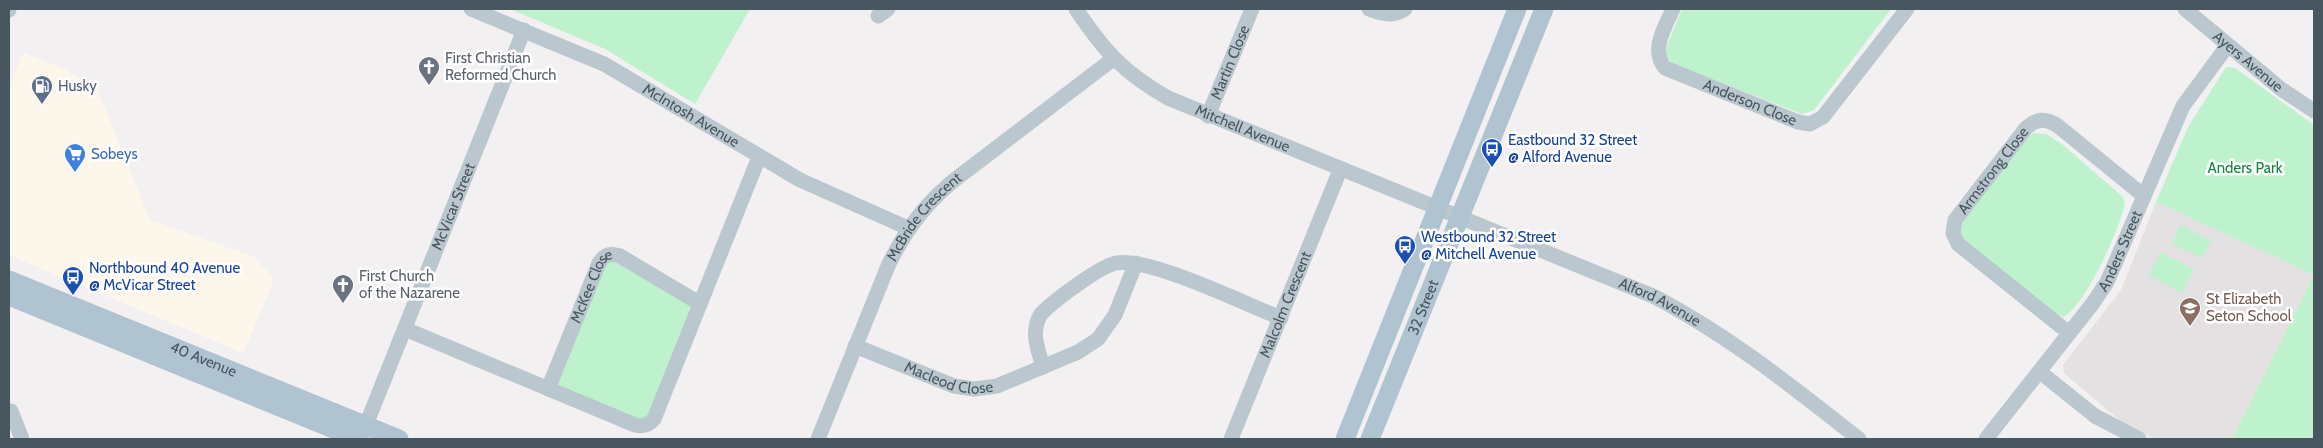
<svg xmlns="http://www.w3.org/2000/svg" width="2323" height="448" font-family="Cabin,sans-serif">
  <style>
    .commercial { fill: #fdf6ea }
    .education { fill: #e4e1e3 }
    .green { fill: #bef2cc }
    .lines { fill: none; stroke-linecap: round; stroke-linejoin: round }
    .minor { stroke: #bbc7ce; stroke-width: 15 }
    .major { stroke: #afc3d0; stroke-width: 19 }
    .labels { text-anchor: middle; stroke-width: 5; stroke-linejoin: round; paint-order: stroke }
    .worship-label { font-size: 15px; fill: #5b616d; stroke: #fff; text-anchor: start }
    .street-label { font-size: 15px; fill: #47565f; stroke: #fff }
    .service-label { font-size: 15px; fill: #4e5e75; stroke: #fff; text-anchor: start }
    .transit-label { font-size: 15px; fill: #164399; stroke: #fff; text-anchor: start }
    .shop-label { font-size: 15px; fill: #366cbe; stroke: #fff; text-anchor: start }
    .park-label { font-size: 15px; fill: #138540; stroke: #fff }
    .education-label { font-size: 15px; fill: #785e54; stroke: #fff; text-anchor: start }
  </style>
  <rect width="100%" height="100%" fill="#f3f0f1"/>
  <polygon class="commercial" points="23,53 62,68 97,89 150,220 255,257 274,280 243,353 9,255 9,89"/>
  <polygon class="education" points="2156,202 2314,275 2232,439 2156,439 2124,424 2064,373 2063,365 2121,290"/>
  <g class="green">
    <polygon points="510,9 750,9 695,104 605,49"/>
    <polygon points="1682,9 1891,9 1814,110 1802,114 1673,64 1666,56 1667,46"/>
    <polygon points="2226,67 2235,68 2314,125 2314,439 2232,439 2314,275 2156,202 2188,127"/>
    <path d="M2033 133 2046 134 2062 144 2123 197 2125 205C2117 233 2088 301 2064 317L2054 314 1965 244 1959 234 1961 222 2025 140Z"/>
    <polygon points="2180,225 2211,241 2202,258 2172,244"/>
    <polygon points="2160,252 2194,269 2182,293 2149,275"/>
    <polygon points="605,256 699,303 651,423 548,389"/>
  </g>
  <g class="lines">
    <g class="minor">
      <path id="s1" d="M471 9 604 64 800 180 908 228"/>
      <path id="s2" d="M1076 9C1104 51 1124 73 1168 98L1653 296C1728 335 1793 387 1859 439"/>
      <path d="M1369 9C1382 14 1392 17 1405 9"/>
      <path id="s3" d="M1673 9C1665 27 1650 50 1665 68L1798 122 1810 124 1823 117 1907 9"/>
      <path id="s4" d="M2185 9 2281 89 2314 111"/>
      <polyline points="9,10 9,9"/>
      <polyline points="878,16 888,9"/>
      <path id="s5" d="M1208 116 1252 9"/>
      <path d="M405 329 635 425C643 427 649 425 654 419L759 157"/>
      <path id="s6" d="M2069 333 1958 244 1953 233 1955 220 2026 128C2037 118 2046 118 2058 126L2144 196"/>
      <path id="s7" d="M855 346 954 386 974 389 997 386 1078 352 1098 339 1115 315 1136 263"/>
      <path d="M1043 367C1038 349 1030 332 1041 314 1052 302 1100 266 1116 263 1150 257 1245 304 1281 318"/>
      <polyline points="2040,372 2095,416 2139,439"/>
      <path id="s8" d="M548 389 599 263C605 254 610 253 620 256L699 303"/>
      <polyline points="11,411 22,439"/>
      <path id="s9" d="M362 435 524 30"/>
      <path id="s10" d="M818 439 888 266C905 230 926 202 957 178L1113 59"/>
      <path id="s11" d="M1231 439 1340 170"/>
      <path id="s12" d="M1986 439 2093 303 2107 282 2183 106 2228 45"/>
    </g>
    <g class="major">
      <path id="s13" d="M9 280 399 439"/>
      <polyline points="9,296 358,439"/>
      <polyline points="1345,439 1517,9"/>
      <path id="s14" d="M1370 439 1544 9"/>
    </g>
  </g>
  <defs>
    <g id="church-pin" transform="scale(1.125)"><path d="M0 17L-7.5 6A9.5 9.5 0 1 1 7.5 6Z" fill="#6b7280" stroke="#fff"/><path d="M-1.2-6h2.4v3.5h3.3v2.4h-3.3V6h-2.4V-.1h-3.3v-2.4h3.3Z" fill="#fff"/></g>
    <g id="fuel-pin" transform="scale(1.125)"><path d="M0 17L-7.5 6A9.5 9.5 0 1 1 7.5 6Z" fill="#5c6f8a" stroke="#fff"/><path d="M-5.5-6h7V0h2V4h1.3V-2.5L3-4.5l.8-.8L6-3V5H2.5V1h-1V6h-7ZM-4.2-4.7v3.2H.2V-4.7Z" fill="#fff"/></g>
    <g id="bus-pin" transform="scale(1.125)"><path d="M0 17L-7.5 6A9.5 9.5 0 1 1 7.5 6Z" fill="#1a4fb4" stroke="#fff"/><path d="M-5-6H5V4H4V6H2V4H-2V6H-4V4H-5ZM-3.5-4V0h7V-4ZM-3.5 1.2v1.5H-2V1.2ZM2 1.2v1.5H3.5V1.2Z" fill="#fff"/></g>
    <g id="supermarket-pin" transform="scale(1.125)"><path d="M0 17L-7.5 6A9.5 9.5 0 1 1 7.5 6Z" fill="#3f7fe0" stroke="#fff"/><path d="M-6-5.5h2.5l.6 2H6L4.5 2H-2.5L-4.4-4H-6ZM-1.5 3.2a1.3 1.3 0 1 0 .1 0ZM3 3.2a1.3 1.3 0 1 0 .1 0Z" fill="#fff"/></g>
    <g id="school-pin" transform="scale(1.125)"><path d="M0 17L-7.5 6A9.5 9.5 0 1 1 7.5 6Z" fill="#8d6e63" stroke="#fff"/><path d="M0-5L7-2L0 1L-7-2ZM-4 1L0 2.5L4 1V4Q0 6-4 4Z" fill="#fff"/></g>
  </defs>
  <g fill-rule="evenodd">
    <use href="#church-pin" x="429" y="67"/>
    <use href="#fuel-pin" x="42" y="86"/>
    <use href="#bus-pin" x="1492" y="149"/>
    <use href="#supermarket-pin" x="75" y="154"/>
    <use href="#bus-pin" x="1405" y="246"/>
    <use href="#bus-pin" x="73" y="277"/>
    <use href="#church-pin" x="343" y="285"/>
    <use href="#school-pin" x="2190" y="308"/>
  </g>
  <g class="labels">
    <g class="worship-label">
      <text x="445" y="63">First Christian<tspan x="445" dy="17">Reformed Church</tspan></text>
      <text x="359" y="281">First Church<tspan x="359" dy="17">of the Nazarene</tspan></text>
    </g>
    <g class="street-label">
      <text dy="5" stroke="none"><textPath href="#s4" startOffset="82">Ayers Avenue</textPath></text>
      <text dy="5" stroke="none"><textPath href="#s5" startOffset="58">Martin Close</textPath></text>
      <text dy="5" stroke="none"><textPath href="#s3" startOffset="155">Anderson Close</textPath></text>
      <text dy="5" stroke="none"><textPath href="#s1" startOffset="245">McIntosh Avenue</textPath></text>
      <text dy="5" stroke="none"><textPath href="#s2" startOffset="210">Mitchell Avenue</textPath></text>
      <text dy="5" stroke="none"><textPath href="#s6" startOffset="230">Armstrong Close</textPath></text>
      <text dy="5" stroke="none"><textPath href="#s9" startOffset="246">McVicar Street</textPath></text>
      <text dy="5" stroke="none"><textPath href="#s10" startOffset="248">McBride Crescent</textPath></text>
      <text dy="5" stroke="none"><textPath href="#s12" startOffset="232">Anders Street</textPath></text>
      <text dy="5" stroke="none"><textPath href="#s8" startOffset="112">McKee Close</textPath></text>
      <text dy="5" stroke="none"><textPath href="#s2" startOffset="662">Alford Avenue</textPath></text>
      <text dy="5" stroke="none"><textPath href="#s11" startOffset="145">Malcolm Crescent</textPath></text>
      <text dy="5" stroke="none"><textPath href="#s14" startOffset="142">32 Street</textPath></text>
      <text dy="5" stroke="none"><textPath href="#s13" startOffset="210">40 Avenue</textPath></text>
      <text dy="5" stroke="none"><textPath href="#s7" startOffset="100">Macleod Close</textPath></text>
    </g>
    <g class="service-label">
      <text x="58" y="91">Husky</text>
    </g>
    <g class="transit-label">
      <text x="1508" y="145">Eastbound 32 Street<tspan x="1508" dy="17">@ Alford Avenue</tspan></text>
      <text x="1421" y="242">Westbound 32 Street<tspan x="1421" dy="17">@ Mitchell Avenue</tspan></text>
      <text x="89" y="273">Northbound 40 Avenue<tspan x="89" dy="17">@ McVicar Street</tspan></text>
    </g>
    <g class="shop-label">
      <text x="91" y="159">Sobeys</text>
    </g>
    <g class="park-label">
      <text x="2245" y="173">Anders Park</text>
    </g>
    <g class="education-label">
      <text x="2206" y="304">St Elizabeth<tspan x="2206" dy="17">Seton School</tspan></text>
    </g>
  </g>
  <rect width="2323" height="448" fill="none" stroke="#47565f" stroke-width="20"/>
</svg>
